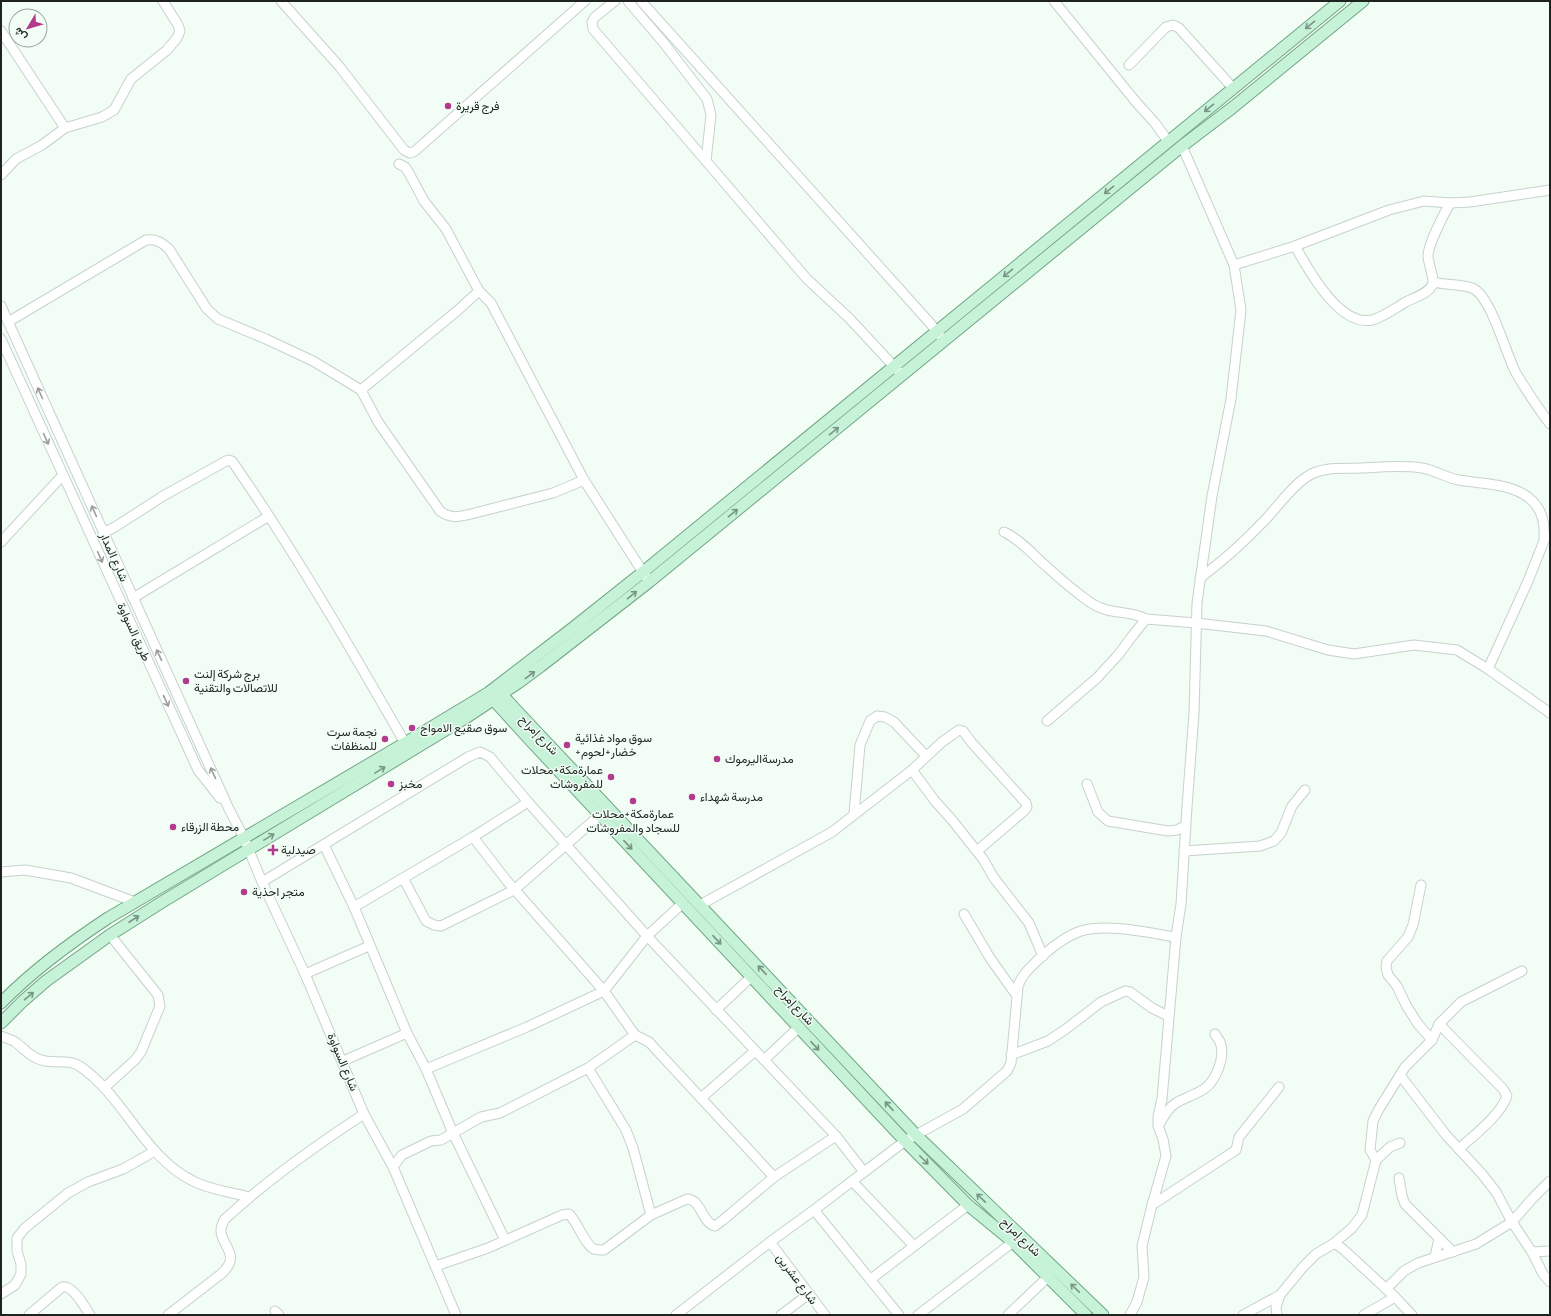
<svg xmlns="http://www.w3.org/2000/svg" width="1551" height="1316" font-family="'Sofia Sans Condensed',Vazirmatn,sans-serif">
  <style>
    .lines { fill: none; stroke-linecap: round; stroke-linejoin: round }
    .minor-casing { stroke: #c6d2cb; stroke-width: 11 }
    .major-casing { stroke: #72a486; stroke-width: 13 }
    .minor { stroke: #fff; stroke-width: 9 }
    .major { stroke: #c6f2d7; stroke-width: 11 }
    .oneway { stroke: #7a9585 }
    .oneway2 { stroke: #9a9c9b }
    .poi-dot { fill: #b33a8d; stroke: #f1fdf5; stroke-width: 1.5 }
    .labels { text-anchor: middle; stroke-width: 3; stroke-linejoin: round; paint-order: stroke }
    .poi-label { font-size: 12px; fill: #1e2320; stroke: #f1fdf5; text-anchor: start }
    .street-label { font-size: 12px; fill: #1e2320; stroke: #f1fdf5 }
  </style>
  <rect width="100%" height="100%" fill="#f1fdf5"/>
  <g class="lines">
    <g class="minor-casing">
      <g id="minor">
        <polyline points="281,1 339,66 404,150 410,153 415,151 585,1"/>
        <polyline points="615,1 595,17 592,22 593,29 807,279 849,318 902,375"/>
        <polyline points="628,1 663,42 707,99 711,115 706,161"/>
        <polyline points="641,1 930,323 941,337"/>
        <polyline points="1054,1 1136,102 1155,123 1168,141"/>
        <polyline points="1,31 65,128"/>
        <polyline points="1129,65 1166,27 1173,25 1179,28 1233,88"/>
        <polyline points="399,164 405,167 409,173 424,201 446,229 479,291 491,303 584,480 646,577"/>
        <polyline points="1,175 16,159 42,145 65,128 102,117 114,110 131,79 167,50 177,38 180,31 178,25 163,1"/>
        <path d="M1295 246C1308 269 1339 327 1372 320 1383 317 1394 309 1404 303 1412 298 1430 294 1433 283 1434 277 1428 263 1428 256 1428 245 1444 214 1450 203"/>
        <polyline points="1234,265 1295,246 1389,210 1424,201 1450,203 1470,202 1550,190"/>
        <path d="M1433 282C1444 285 1463 284 1472 288 1491 295 1506 355 1516 373 1526 390 1538 408 1550 424"/>
        <polyline points="1,306 229,809 244,838 262,882 305,974 364,1114 393,1167 456,1315"/>
        <path d="M8 322 146 240C157 239 161 242 169 249L207 309 218 319 266 339 313 361 361 390 457 311 479 291"/>
        <polyline points="1,339 198,770 220,798"/>
        <path d="M361 390 378 422 440 511C450 519 459 517 471 514L553 493 584 480"/>
        <path d="M1004 532C1021 540 1032 554 1046 566 1059 578 1077 593 1091 603 1111 616 1127 609 1146 619"/>
        <path d="M103 533 115 527 163 496 228 460 232 461C295 552 350 647 405 743"/>
        <polyline points="1,542 63,475"/>
        <path d="M1200 578C1223 561 1246 540 1266 519 1278 506 1292 486 1308 476 1324 466 1344 469 1361 468 1382 467 1401 465 1422 468 1435 470 1446 478 1459 480 1481 484 1511 483 1529 498 1543 509 1545 524 1544 541"/>
        <polyline points="133,598 269,516"/>
        <polyline points="1488,669 1528,581 1546,536"/>
        <polyline points="1047,721 1097,678 1119,654 1133,635 1146,619 1196,623 1266,631 1328,650 1354,654 1414,645 1457,650 1488,669 1550,713"/>
        <polyline points="912,770 935,801 952,820 983,859 994,878 1029,923 1043,956"/>
        <polyline points="1087,784 1098,812 1108,821 1168,831 1177,830 1185,826"/>
        <polyline points="854,814 860,745 870,721 877,716 885,717 894,722 926,756"/>
        <polyline points="473,837 507,881 604,991 635,1035 649,1042 774,1177 836,1136"/>
        <polyline points="324,845 354,907 407,1033 426,1069 453,1133 505,1240"/>
        <polyline points="1184,851 1260,846 1274,841 1281,833 1292,806 1305,790"/>
        <polyline points="1,872 25,870 71,878 135,902"/>
        <polyline points="403,878 426,921 434,925 441,926 514,890 600,815"/>
        <polyline points="262,882 468,757 480,752 490,757 528,802 647,936 836,1136 864,1172"/>
        <polyline points="1421,885 1413,925 1408,937 1387,961 1386,967 1388,975 1397,986 1406,1005 1418,1024 1432,1040"/>
        <polyline points="700,905 832,832 912,770 942,742 959,730 963,731 972,743 1026,803 1027,807 1025,810 977,851"/>
        <polyline points="354,907 473,837 528,802"/>
        <polyline points="964,914 990,958 1017,996"/>
        <polyline points="305,974 369,946"/>
        <polyline points="716,1010 751,977"/>
        <path d="M1439 1024 1503 1089 1507 1096C1500 1116 1474 1135 1459 1149"/>
        <path d="M1 1036C5 1038 11 1039 15 1042 25 1049 32 1059 45 1061 57 1063 70 1059 81 1067 125 1098 144 1157 193 1181 210 1190 231 1192 249 1197"/>
        <polyline points="1011,1055 1048,1041 1066,1029 1101,1002 1125,991 1130,992 1152,1008 1168,1016"/>
        <polyline points="764,1060 798,1028"/>
        <polyline points="343,1061 407,1033"/>
        <polyline points="588,1068 626,1130 633,1148 651,1215"/>
        <polyline points="426,1069 527,1027 604,991 647,936 683,903"/>
        <polyline points="1400,1075 1446,1135 1482,1174 1496,1192 1512,1222 1532,1252 1550,1251"/>
        <polyline points="104,1088 135,1060 141,1052 160,1006 158,995 110,935"/>
        <polyline points="701,1098 755,1051"/>
        <path d="M1159 1125C1163 1117 1168 1108 1176 1103 1184 1098 1195 1095 1204 1089 1216 1081 1226 1056 1220 1042 1219 1039 1216 1037 1215 1034"/>
        <polyline points="1376,1160 1390,1147 1400,1143"/>
        <polyline points="393,1167 402,1155 431,1141 441,1140 481,1117 500,1113 588,1068 635,1035"/>
        <polyline points="1399,1178 1402,1196 1405,1204 1453,1252"/>
        <polyline points="852,1181 914,1246"/>
        <polyline points="1152,1205 1236,1150 1239,1137 1279,1087"/>
        <polyline points="814,1210 899,1315"/>
        <polyline points="770,1242 825,1315"/>
        <polyline points="1333,1244 1336,1244 1344,1250 1395,1297 1412,1315"/>
        <polyline points="1532,1252 1543,1274 1550,1282"/>
        <polyline points="1435,1257 1439,1238"/>
        <path d="M436 1266 488 1248 562 1215 569 1214C578 1223 585 1245 594 1249 597 1250 601 1250 604 1250L651 1215 687 1199C701 1199 702 1223 715 1226L723 1220 774 1177"/>
        <polyline points="871,1279 968,1205"/>
        <polyline points="1386,1289 1404,1271 1418,1263 1476,1244 1512,1222 1532,1199 1550,1181"/>
        <polyline points="1,1294 15,1285 21,1274 21,1264 17,1251 17,1238 25,1228 68,1193 88,1182 123,1169 155,1151"/>
        <polyline points="275,1311 279,1315"/>
        <path d="M29 1315 62 1287C72 1284 85 1307 90 1315"/>
        <path d="M168 1315 221 1274C243 1255 220 1245 221 1230 221 1227 223 1223 224 1220 267 1180 315 1146 364 1114"/>
        <path d="M676 1315 770 1242 814 1210 905 1141 963 1109 1007 1071 1011 1063 1018 986C1022 974 1031 967 1040 958 1052 947 1066 936 1081 931 1107 923 1149 933 1176 937"/>
        <polyline points="781,1315 809,1294"/>
        <polyline points="918,1315 1013,1242"/>
        <polyline points="1008,1315 1048,1277"/>
        <polyline points="1130,1315 1137,1302 1144,1277 1142,1246 1152,1205 1166,1156 1163,1139 1158,1126 1158,1117 1162,1099 1176,937 1181,904 1187,807 1194,713 1197,603 1212,496 1231,399 1241,310 1234,265 1182,146"/>
        <polyline points="1243,1315 1280,1295"/>
        <polyline points="1277,1315 1276,1307 1280,1295 1303,1267 1316,1254 1333,1244 1352,1228 1362,1215 1376,1160 1370,1150 1373,1121 1379,1109 1405,1067 1432,1040 1439,1024 1461,1002 1522,971"/>
        <polyline points="1364,1315 1395,1297"/>
      </g>
    </g>
    <g class="major-casing">
      <g id="major">
        <polyline points="497,689 517,711 916,1135 1103,1315"/>
        <polyline points="489,695 529,739 905,1141 968,1205 1013,1242 1086,1315"/>
        <path d="M1 1003C33 970 70 943 108 918L405 743 488 693 574 627 643 572 1340 1"/>
        <polyline points="1,1023 23,1001 46,981 110,935 162,902 467,717 518,683 541,666 649,582 1182,146 1232,108 1363,1"/>
      </g>
    </g>
    <use href="#minor" class="minor"/>
    <use href="#major" class="major"/>
  </g>
  <defs><path id="oneway-shaft" d="M-6 0H5M1.5-3L5.5 0L1.5 3" fill="none" stroke-width="1.6" stroke-linecap="round" stroke-linejoin="round"/></defs>
  <g class="oneway">
    <use href="#oneway-shaft" transform="translate(1310 25) rotate(141)"/>
    <use href="#oneway-shaft" transform="translate(1209 108) rotate(141)"/>
    <use href="#oneway-shaft" transform="translate(1109 190) rotate(141)"/>
    <use href="#oneway-shaft" transform="translate(1008 273) rotate(141)"/>
    <use href="#oneway-shaft" transform="translate(834 431) rotate(-39)"/>
    <use href="#oneway-shaft" transform="translate(733 513) rotate(-39)"/>
    <use href="#oneway-shaft" transform="translate(632 595) rotate(-39)"/>
    <use href="#oneway-shaft" transform="translate(530 675) rotate(-37)"/>
    <use href="#oneway-shaft" transform="translate(380 770) rotate(-31)"/>
    <use href="#oneway-shaft" transform="translate(269 837) rotate(-31)"/>
    <use href="#oneway-shaft" transform="translate(628 845) rotate(47)"/>
    <use href="#oneway-shaft" transform="translate(134 919) rotate(-33)"/>
    <use href="#oneway-shaft" transform="translate(717 940) rotate(47)"/>
    <use href="#oneway-shaft" transform="translate(762 970) rotate(-133)"/>
    <use href="#oneway-shaft" transform="translate(29 996) rotate(-40)"/>
    <use href="#oneway-shaft" transform="translate(815 1046) rotate(47)"/>
    <use href="#oneway-shaft" transform="translate(889 1106) rotate(-133)"/>
    <use href="#oneway-shaft" transform="translate(924 1160) rotate(45)"/>
    <use href="#oneway-shaft" transform="translate(981 1198) rotate(-136)"/>
    <use href="#oneway-shaft" transform="translate(1075 1288) rotate(-136)"/>
  </g>
  <g class="oneway2">
    <use href="#oneway-shaft" transform="translate(40 393) rotate(-114)"/>
    <use href="#oneway-shaft" transform="translate(46 439) rotate(66)"/>
    <use href="#oneway-shaft" transform="translate(94 511) rotate(-114)"/>
    <use href="#oneway-shaft" transform="translate(100 557) rotate(66)"/>
    <use href="#oneway-shaft" transform="translate(159 655) rotate(-115)"/>
    <use href="#oneway-shaft" transform="translate(166 701) rotate(65)"/>
    <use href="#oneway-shaft" transform="translate(213 773) rotate(-115)"/>
  </g>
  <g class="poi-dot">
    <circle cx="448" cy="106" r="4"/>
    <circle cx="186" cy="681" r="4"/>
    <circle cx="412" cy="728" r="4"/>
    <circle cx="385" cy="739" r="4"/>
    <circle cx="567" cy="745" r="4"/>
    <circle cx="717" cy="759" r="4"/>
    <circle cx="611" cy="777" r="4"/>
    <circle cx="391" cy="784" r="4"/>
    <circle cx="692" cy="797" r="4"/>
    <circle cx="633" cy="801" r="4"/>
    <circle cx="173" cy="827" r="4"/>
    <path d="M271 844h4v4h4v4h-4v4h-4v-4h-4v-4h4z"/>
    <circle cx="244" cy="892" r="4"/>
  </g>
  <g class="labels">
    <g class="poi-label">
      <text x="456" y="110">فرج قريرة</text>
      <text x="194" y="678">برج شركة إلنت<tspan x="194" dy="14">للاتصالات والتقنية</tspan></text>
      <text x="420" y="732">سوق صقيع الامواج</text>
      <text x="377" y="736" text-anchor="end">نجمة سرت<tspan x="377" dy="14">للمنظفات</tspan></text>
      <text x="575" y="742">سوق مواد غذائية<tspan x="575" dy="14">+خضار+لحوم</tspan></text>
      <text x="725" y="763">مدرسةاليرموك</text>
      <text x="603" y="774" text-anchor="end">عمارةمكة+محلات<tspan x="603" dy="14">للمفروشات</tspan></text>
      <text x="399" y="788">مخبز</text>
      <text x="700" y="801">مدرسة شهداء</text>
      <text x="633" y="818" text-anchor="middle">عمارةمكة+محلات<tspan x="633" dy="14">للسجاد والمفروشات</tspan></text>
      <text x="181" y="831">محطة الزرقاء</text>
      <text x="281" y="854">صيدلية</text>
      <text x="252" y="896">متجر احذية</text>
    </g>
    <g class="street-label">
      <text transform="translate(114 557) rotate(66)" y="4">شارع المدار</text>
      <text transform="translate(134 632) rotate(65)" y="4">طريق السواوة</text>
      <text transform="translate(539 735) rotate(46)" y="4">شارع إمراح</text>
      <text transform="translate(795 1005) rotate(47)" y="4">شارع إمراح</text>
      <text transform="translate(343 1062) rotate(67)" y="4">شارع السواوة</text>
      <text transform="translate(1021 1237) rotate(44)" y="4">شارع إمراح</text>
      <text transform="translate(797 1279) rotate(53)" y="4">شارع عشرين</text>
    </g>
  </g>
  <rect width="1551" height="1316" fill="none" stroke="#1e2320" stroke-width="4"/>
  <g transform="translate(28 28) rotate(232)"><circle r="19" fill="#f1fdf5" stroke="#9da6a0"/>
  <path d="M0-3L7 15L0 10L-7 15Z" fill="#b33a8d"/>
  <text y="-6" font-size="11" font-weight="bold" text-anchor="middle" fill="#1e2320">ش</text>
  </g>
</svg>
